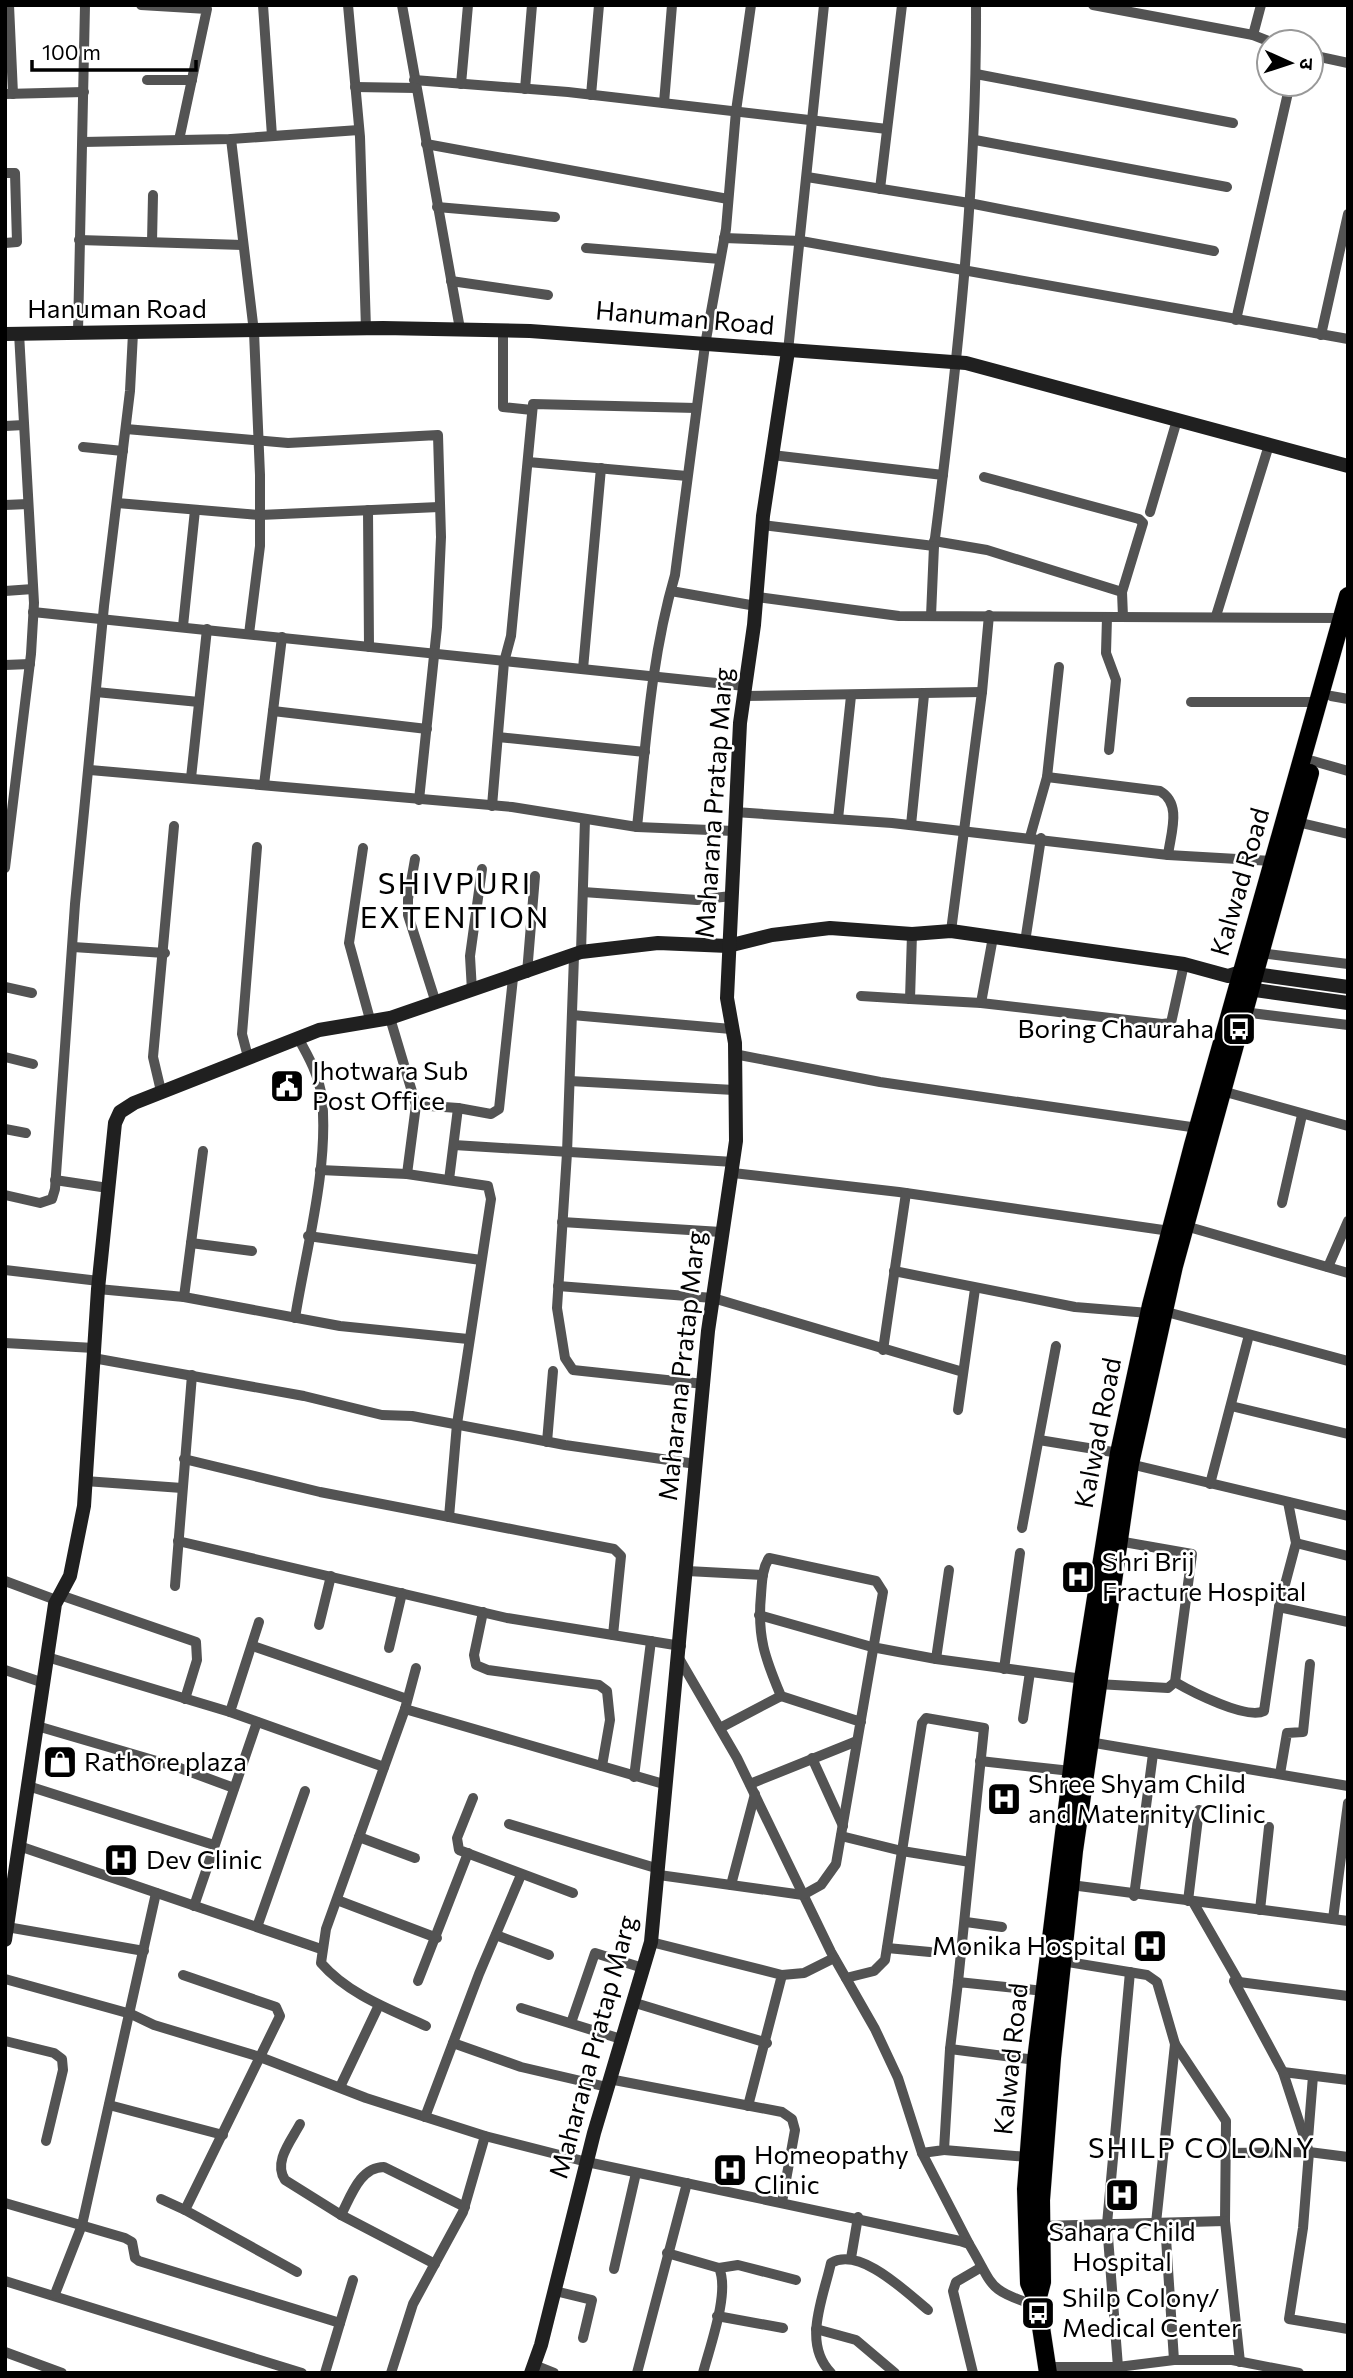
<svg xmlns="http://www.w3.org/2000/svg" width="1353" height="2378" font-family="Commissioner,'Noto Sans Devanagari',sans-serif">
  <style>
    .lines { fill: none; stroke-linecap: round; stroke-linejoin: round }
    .primary-casing { stroke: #dbdbdb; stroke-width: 19 }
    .street { stroke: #535353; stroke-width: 10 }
    .secondary { stroke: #202020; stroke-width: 14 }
    .primary { stroke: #000; stroke-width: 18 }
    .labels { text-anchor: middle; stroke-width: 5; stroke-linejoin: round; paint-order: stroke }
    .street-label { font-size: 26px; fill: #000; stroke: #fff }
    .poi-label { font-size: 26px; fill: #000; stroke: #fff; text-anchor: start }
    .neighbourhood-label { font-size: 28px; letter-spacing: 2px; fill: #000; stroke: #fff }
    .quarter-label { font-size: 30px; letter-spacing: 2px; fill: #000; stroke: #fff }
  </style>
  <rect width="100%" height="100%" fill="#fff"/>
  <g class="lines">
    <g class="primary-casing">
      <g id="primary">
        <polyline points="1037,2301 1042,2282 1041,2200 1052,2058 1074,1851 1130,1464 1174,1266 1310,773"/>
        <polyline points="1048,2373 1037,2301 1029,2283 1026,2189 1036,2060 1083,1679 1119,1453 1151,1305 1193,1145 1348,596"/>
      </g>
    </g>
    <g class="street">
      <polyline points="9,5 13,94"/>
      <polyline points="141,5 207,9 179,140"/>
      <polyline points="263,5 272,136"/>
      <polyline points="348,5 360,137 366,329"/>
      <polyline points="402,5 460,329"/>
      <polyline points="1093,5 1253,35 1271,42"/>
      <polyline points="1253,35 1261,5"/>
      <polyline points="1311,55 1348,63"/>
      <polyline points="976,74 1233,123"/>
      <polyline points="147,80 192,80"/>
      <polyline points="414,80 568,92 887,129"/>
      <polyline points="461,84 468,5"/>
      <polyline points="355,87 416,88"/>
      <polyline points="525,89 532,5"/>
      <polyline points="5,94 84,92"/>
      <polyline points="591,95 599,5"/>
      <polyline points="664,103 672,5"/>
      <polyline points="231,139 254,332 260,475 260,546 249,634"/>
      <polyline points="975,140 1227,187"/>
      <polyline points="83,142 231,139 359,130"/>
      <polyline points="426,144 728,199"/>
      <polyline points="5,173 15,173 17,242 5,243"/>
      <polyline points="807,177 969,203 1214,251"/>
      <polyline points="880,189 902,5"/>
      <polyline points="437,207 555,217"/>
      <polyline points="724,238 801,241 1348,339"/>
      <polyline points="79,240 243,245"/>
      <polyline points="152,242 153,195"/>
      <polyline points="586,248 720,259"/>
      <polyline points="451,281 548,295"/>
      <polyline points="1236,320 1290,84"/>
      <polyline points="503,331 503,407 532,410"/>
      <polyline points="78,332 85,5"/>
      <polyline points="1321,335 1348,214"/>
      <polyline points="788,351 824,5"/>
      <polyline points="5,426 24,425"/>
      <polyline points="126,429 288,443 438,435 441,537 437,627 419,800"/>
      <polyline points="83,447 123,451"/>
      <polyline points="772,455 943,475"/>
      <polyline points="528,462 687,476"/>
      <polyline points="984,477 1139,519 1143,523 1122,592"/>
      <polyline points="117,503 260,515 439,507"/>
      <polyline points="5,505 28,504"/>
      <polyline points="368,510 369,647"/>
      <polyline points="1150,512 1177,420"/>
      <path d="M762 525 934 546C957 367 977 186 976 5"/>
      <polyline points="934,541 987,550 1122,592 1123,617"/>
      <polyline points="5,591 33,589"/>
      <polyline points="671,591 756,606"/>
      <polyline points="757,597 899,616 1341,618"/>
      <polyline points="33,612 745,686"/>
      <polyline points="931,616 934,546"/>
      <polyline points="1216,616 1269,445"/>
      <polyline points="1107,617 1106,653 1116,680 1109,750"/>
      <polyline points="183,626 195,510"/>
      <polyline points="5,665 30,664"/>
      <polyline points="583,669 601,468"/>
      <polyline points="96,692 199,702"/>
      <polyline points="744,696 982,692"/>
      <polyline points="1331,696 1348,699"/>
      <polyline points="1191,702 1318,702"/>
      <polyline points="273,711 427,729"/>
      <polyline points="498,737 645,752"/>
      <polyline points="1313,761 1348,771"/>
      <polyline points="90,770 512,807 637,827 734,831"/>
      <path d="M1047 777 1160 791C1182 804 1171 832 1168 855"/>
      <polyline points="191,778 207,629"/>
      <polyline points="264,785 282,637"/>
      <polyline points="492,806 504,662 511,636 533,404 696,408"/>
      <polyline points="735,812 892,823 1168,855 1273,861"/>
      <polyline points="838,819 851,696"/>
      <polyline points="1297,822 1348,834"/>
      <polyline points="911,825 924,695"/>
      <path d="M637 827C646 742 651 657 675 575L705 345 726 229 736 111 751 5"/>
      <polyline points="1030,837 1047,777 1059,667"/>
      <polyline points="363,848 349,943 371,1023"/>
      <polyline points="415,859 408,899 408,915 436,1003"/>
      <polyline points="5,868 31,654 34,603 19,333"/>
      <polyline points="583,892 697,900 731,896"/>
      <polyline points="951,931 982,692 989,615"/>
      <polyline points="912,934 910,999 981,1003 1162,1024 1171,1023 1184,964"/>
      <polyline points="1025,942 1041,838"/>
      <polyline points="73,947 165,953"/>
      <polyline points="581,952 585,819"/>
      <polyline points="1260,953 1348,964"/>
      <polyline points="574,956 567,1153 557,1308 565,1358 573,1370 704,1384"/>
      <polyline points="527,973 535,876"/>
      <polyline points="5,987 32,993"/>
      <polyline points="472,991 470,956 482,869"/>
      <polyline points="861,996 910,999"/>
      <polyline points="981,1003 993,937"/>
      <polyline points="1243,1012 1348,1025"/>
      <polyline points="572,1015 731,1029"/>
      <polyline points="390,1018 416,1105 407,1174"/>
      <polyline points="734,1054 880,1082 1198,1128"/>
      <polyline points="5,1057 33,1064"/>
      <polyline points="248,1057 242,1034 257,847"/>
      <polyline points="570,1081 734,1090"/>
      <polyline points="161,1091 153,1057 174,826"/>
      <polyline points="1222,1091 1348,1126"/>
      <polyline points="416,1105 458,1108 491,1114 499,1109 513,978"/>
      <polyline points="5,1129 26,1133"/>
      <polyline points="454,1145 734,1162"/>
      <polyline points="320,1170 407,1174 488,1186 491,1199 457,1424 449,1517"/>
      <polyline points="733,1173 899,1192 1170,1231"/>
      <polyline points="55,1180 108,1188"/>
      <polyline points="449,1180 458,1108"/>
      <polyline points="5,1195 40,1203 52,1199 55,1189 75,904 104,606 130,391 133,333"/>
      <polyline points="1282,1203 1302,1115"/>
      <polyline points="562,1222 721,1232"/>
      <polyline points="1182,1225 1348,1273"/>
      <polyline points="308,1236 481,1260"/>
      <polyline points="191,1243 252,1251"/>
      <polyline points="1328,1267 1348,1221"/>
      <polyline points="5,1270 99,1281"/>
      <polyline points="894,1271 1075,1307 1149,1313"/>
      <polyline points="558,1286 713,1298 963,1372"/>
      <polyline points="98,1289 184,1297 340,1326 468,1339"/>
      <polyline points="184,1297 203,1151"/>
      <polyline points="1163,1311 1348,1361"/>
      <path d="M295 1318C306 1249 329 1168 322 1098 319 1076 309 1057 298 1038"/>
      <polyline points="5,1343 94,1348"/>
      <polyline points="883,1350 906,1193"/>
      <polyline points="93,1358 304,1396 382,1415 412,1416 565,1445 696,1464"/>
      <polyline points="1231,1406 1348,1434"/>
      <polyline points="958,1410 975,1289"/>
      <polyline points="1039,1440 1119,1453"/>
      <polyline points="547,1442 553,1371"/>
      <polyline points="184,1459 320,1492 614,1549 621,1556 613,1635"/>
      <polyline points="1130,1464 1348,1516"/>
      <polyline points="85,1481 182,1488"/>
      <polyline points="1210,1484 1249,1335"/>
      <polyline points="1022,1528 1056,1346"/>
      <polyline points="178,1541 507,1618 681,1646"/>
      <polyline points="1296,1543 1348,1556"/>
      <polyline points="687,1571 763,1575"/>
      <polyline points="5,1581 56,1600"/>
      <polyline points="175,1586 192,1375"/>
      <polyline points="60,1595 196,1642 197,1660 185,1699"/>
      <polyline points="1279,1607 1348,1622"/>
      <polyline points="483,1612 474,1655 476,1665 488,1670 599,1685 607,1691 610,1720 602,1766"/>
      <polyline points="759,1615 872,1647 936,1659 1083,1679"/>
      <polyline points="259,1622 230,1712 384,1767"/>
      <polyline points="319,1625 331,1576"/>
      <polyline points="253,1646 407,1699"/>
      <polyline points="389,1648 402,1593"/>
      <polyline points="47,1657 230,1712"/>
      <polyline points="936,1659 949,1570"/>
      <polyline points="680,1660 737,1758 831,1952 875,2029 898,2078 922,2153 969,2244"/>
      <path d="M416 1668 405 1709 326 1929 321 1963C348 1994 389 2009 426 2026"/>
      <polyline points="1004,1669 1020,1553"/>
      <polyline points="5,1670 44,1683"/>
      <path d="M1175 1682C1192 1692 1247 1720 1264 1711L1279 1607 1296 1543 1288 1502"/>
      <polyline points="1097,1684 1168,1688 1175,1682 1192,1554 1118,1541"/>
      <polyline points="405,1709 667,1785"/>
      <polyline points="1023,1719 1030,1672"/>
      <polyline points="37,1726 177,1767 234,1788"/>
      <polyline points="720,1728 781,1696"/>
      <polyline points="1089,1742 1348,1786"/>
      <polyline points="812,1758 843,1826"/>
      <polyline points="980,1761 1071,1771"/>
      <polyline points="1280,1774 1287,1733 1303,1732 1310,1664"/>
      <polyline points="634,1777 651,1641"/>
      <polyline points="750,1784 857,1741"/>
      <polyline points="28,1786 214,1845"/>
      <polyline points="473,1798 457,1838 459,1850 573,1893"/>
      <polyline points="509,1824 659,1869"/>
      <polyline points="841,1836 902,1851 970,1862"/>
      <polyline points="359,1837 415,1858"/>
      <polyline points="19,1846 321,1949"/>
      <path d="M659 1875 803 1895 821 1885 836 1864 883 1592 876 1581 769 1558C762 1569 762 1582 761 1595 757 1637 765 1658 781 1696L861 1722"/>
      <polyline points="731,1885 755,1794"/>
      <polyline points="1071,1885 1348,1921"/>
      <polyline points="1134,1896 1153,1754"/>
      <polyline points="337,1900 437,1938"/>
      <polyline points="1188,1901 1199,1810"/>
      <polyline points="1193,1902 1239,1982 1234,1981 1283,2072 1309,2152 1303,2228 1289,2319 1348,2329"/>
      <polyline points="194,1906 257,1722"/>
      <polyline points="1260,1910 1269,1827"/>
      <polyline points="1333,1919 1348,1803"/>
      <polyline points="966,1922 1002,1927"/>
      <polyline points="7,1927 144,1951"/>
      <polyline points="257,1927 305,1791"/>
      <polyline points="496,1935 549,1955"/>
      <polyline points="651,1942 782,1975 748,2106"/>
      <polyline points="887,1948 930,1952"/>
      <polyline points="1062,1961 1147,1975 1157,1982 1175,2044 1226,2121 1225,2221 1240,2362"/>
      <polyline points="183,1975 276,2007 280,2016 185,2210 297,2272"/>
      <polyline points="782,1975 804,1973 834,1958"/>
      <polyline points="846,1978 874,1971 885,1960 922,1723 926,1718 984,1728 958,1982"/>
      <path d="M5 1979 131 2014 154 2025 260 2057 366 2098 485 2136 587 2162 960 2241 969 2244C995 2287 985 2289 1037 2306"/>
      <polyline points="418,1981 468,1853"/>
      <polyline points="1239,1982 1348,1996"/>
      <polyline points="632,2002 767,2043"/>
      <polyline points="521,2008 621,2039"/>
      <polyline points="571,2023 595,1953 643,1968"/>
      <polyline points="5,2041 54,2053 62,2059 63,2070 46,2141"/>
      <polyline points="453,2043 521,2067 607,2087"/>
      <polyline points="950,2049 1036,2060"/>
      <polyline points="1283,2072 1348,2080"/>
      <polyline points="609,2079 782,2112 792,2119 795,2130 782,2202"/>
      <polyline points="340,2087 379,2005"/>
      <polyline points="109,2105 223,2135"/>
      <polyline points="425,2117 479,1974 521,1875"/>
      <path d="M300 2124C291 2141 273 2162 285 2180L341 2215 435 2264"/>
      <polyline points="1308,2139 1313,2076"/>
      <polyline points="944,2150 1028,2157"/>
      <polyline points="922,2153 944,2150 950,2049 958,1982 1044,1991"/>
      <polyline points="1225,2153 1309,2152 1348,2157"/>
      <polyline points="161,2199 185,2210"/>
      <polyline points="5,2203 125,2238 132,2242 135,2258 139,2261 340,2323"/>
      <path d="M341 2215C351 2196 360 2167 384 2167L465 2207"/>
      <polyline points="1156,2223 1175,2044"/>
      <polyline points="1165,2223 1174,2360"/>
      <polyline points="1041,2226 1225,2221"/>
      <path d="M667 2253 719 2268C730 2292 710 2346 703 2373"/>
      <polyline points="851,2258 858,2217"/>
      <polyline points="719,2268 738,2265 796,2280"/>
      <polyline points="614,2269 636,2173"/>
      <polyline points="5,2281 302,2373"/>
      <polyline points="555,2291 592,2300 583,2338"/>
      <polyline points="55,2294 82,2225 156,1893"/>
      <polyline points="717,2316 783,2328"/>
      <polyline points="816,2329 856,2340 895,2373"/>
      <polyline points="5,2352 62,2373"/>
      <polyline points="534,2365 554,2373"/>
      <polyline points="1047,2367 1118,2367 1174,2360 1232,2360 1299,2373"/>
      <polyline points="1118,2367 1107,2224 1130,1972"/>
      <polyline points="325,2373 353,2280"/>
      <polyline points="391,2373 413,2304 463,2212 485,2136"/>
      <polyline points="637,2373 687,2183"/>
      <path d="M831 2373C802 2343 823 2299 831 2263 860 2246 906 2292 928 2310"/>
      <polyline points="973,2373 953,2291 956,2282 980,2268"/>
    </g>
    <g class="secondary">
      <polyline points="5,334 383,328 530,331 966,363 1348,466"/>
      <polyline points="1241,988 1348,1003"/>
      <polyline points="5,1940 55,1604 70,1576 84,1506 98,1289 115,1123 120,1112 134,1103 319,1030 390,1018 581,952 658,943 728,946 772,935 830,928 912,934 951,931 1184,964 1228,976 1241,972 1348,987"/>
      <polyline points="531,2373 541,2345 594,2133 651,1942 708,1331 736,1141 735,1043 727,998 740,723 754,625 763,516 788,351"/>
    </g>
    <use href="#primary" class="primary"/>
  </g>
  <defs>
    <g id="bus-square" transform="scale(1.75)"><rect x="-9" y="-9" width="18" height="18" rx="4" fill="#000" stroke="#fff"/><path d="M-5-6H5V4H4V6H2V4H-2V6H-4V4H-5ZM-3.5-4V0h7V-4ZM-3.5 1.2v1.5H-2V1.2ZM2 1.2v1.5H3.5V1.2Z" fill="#fff"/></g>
    <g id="civic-square" transform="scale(1.75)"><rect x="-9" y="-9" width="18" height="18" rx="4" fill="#000" stroke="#fff"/><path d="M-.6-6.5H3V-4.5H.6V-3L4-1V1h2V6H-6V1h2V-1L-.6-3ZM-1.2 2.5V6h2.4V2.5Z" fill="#fff"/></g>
    <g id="hospital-square" transform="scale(1.75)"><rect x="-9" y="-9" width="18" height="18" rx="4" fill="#000" stroke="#fff"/><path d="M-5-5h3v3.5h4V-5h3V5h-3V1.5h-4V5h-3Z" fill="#fff"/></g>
    <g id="shop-square" transform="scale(1.75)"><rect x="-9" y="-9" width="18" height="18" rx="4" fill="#000" stroke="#fff"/><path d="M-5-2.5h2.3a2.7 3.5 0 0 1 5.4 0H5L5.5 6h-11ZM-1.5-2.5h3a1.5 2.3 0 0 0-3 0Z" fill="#fff"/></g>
  </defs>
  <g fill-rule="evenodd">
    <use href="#bus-square" x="1239" y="1029"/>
    <use href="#civic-square" x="287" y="1086"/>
    <use href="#hospital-square" x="1078" y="1577"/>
    <use href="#shop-square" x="60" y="1762"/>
    <use href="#hospital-square" x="1004" y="1799"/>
    <use href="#hospital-square" x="121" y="1860"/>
    <use href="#hospital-square" x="1150" y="1946"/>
    <use href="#hospital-square" x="730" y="2170"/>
    <use href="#hospital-square" x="1122" y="2195"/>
    <use href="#bus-square" x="1038" y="2313"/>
  </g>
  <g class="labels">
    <g class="street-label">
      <text x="117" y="318">Hanuman Road</text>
      <text transform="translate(685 318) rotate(5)" y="9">Hanuman Road</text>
      <text transform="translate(714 803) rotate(-86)" y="9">Maharana Pratap Marg</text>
      <text transform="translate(1240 882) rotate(-74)" y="9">Kalwad Road</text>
      <text transform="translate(682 1366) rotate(-84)" y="9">Maharana Pratap Marg</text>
      <text transform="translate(1098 1433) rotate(-79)" y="9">Kalwad Road</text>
      <text transform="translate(593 2047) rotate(-75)" y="9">Maharana Pratap Marg</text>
      <text transform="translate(1011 2059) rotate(-84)" y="9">Kalwad Road</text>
    </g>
    <g class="poi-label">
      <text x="1214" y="1038" text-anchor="end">Boring Chauraha</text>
      <text x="312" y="1080">Jhotwara Sub<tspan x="312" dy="30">Post Office</tspan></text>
      <text x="1102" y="1571">Shri Brij<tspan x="1102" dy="30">Fracture Hospital</tspan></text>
      <text x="84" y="1771">Rathore plaza</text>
      <text x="1028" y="1793">Shree Shyam Child<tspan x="1028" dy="30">and Maternity Clinic</tspan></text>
      <text x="146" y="1869">Dev Clinic</text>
      <text x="1126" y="1955" text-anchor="end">Monika Hospital</text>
      <text x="754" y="2164">Homeopathy<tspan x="754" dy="30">Clinic</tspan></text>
      <text x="1122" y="2241" text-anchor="middle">Sahara Child<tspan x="1122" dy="30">Hospital</tspan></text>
      <text x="1062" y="2307">Shilp Colony/<tspan x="1062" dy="30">Medical Center</tspan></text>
    </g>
    <g class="neighbourhood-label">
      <text x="1202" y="2158">SHILP COLONY</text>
    </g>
    <g class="quarter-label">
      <text x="455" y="894">SHIVPURI<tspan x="455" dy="34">EXTENTION</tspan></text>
    </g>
  </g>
  <rect width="1353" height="2378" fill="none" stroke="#000000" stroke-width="14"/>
  <g transform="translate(1290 63) rotate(93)"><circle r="33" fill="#ffffff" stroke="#999999" stroke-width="2"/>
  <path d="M0-5L12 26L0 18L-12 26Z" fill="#000000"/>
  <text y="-10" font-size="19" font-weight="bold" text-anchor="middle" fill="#000000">उ</text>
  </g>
  <path d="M32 60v10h164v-10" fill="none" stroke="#000000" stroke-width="3.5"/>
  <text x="42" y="60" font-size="21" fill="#000000" stroke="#ffffff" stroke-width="5" paint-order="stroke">100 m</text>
</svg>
